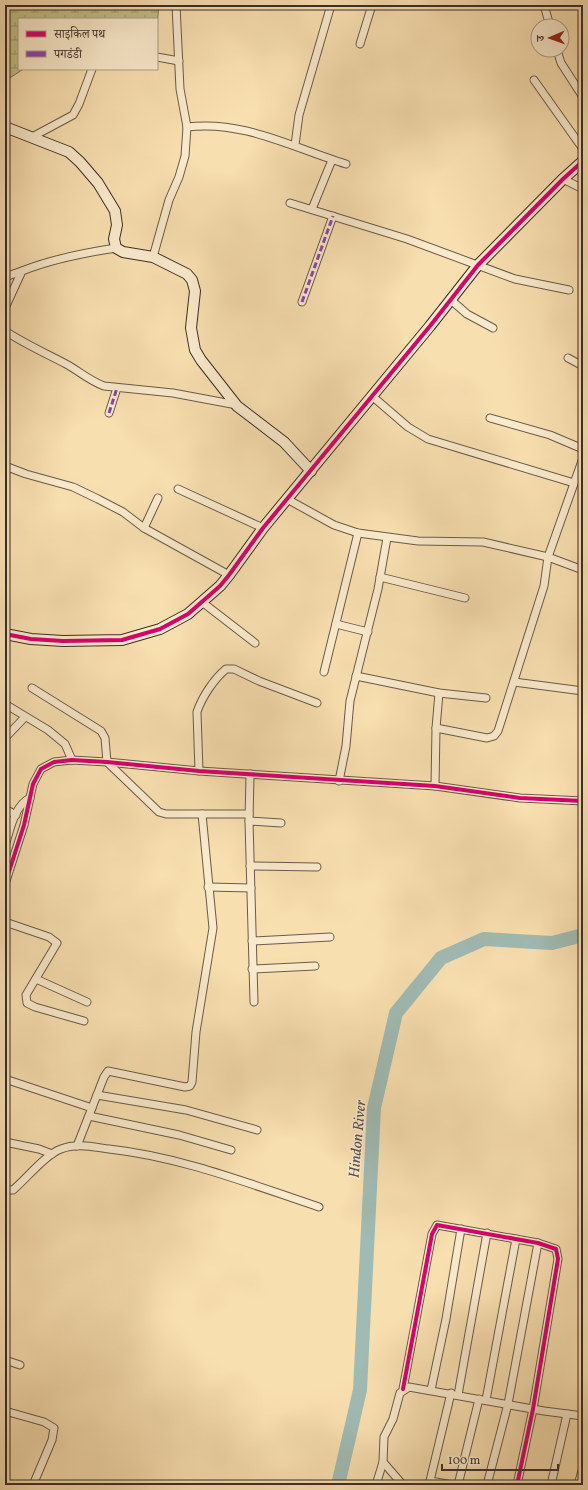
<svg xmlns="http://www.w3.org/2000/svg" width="588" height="1490" font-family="Vollkorn,'Noto Serif Devanagari',serif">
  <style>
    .wetland { fill: url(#wetland-marsh); stroke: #7e7758 }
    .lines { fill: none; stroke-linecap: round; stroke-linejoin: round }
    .river { stroke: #a0bbb4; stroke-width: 14 }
    .street-casing { stroke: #6a5a4a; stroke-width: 9 }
    .secondary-casing { stroke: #3b2d28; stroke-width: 12 }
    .street { stroke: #faeacc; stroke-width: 7 }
    .secondary { stroke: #faeacc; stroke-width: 10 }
    .quiet { stroke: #8e44ad; stroke-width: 3; stroke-dasharray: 6 3; stroke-linecap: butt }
    .cycleway-casing { stroke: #faeacc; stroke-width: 6 }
    .cycleway { stroke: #d6006c; stroke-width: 4 }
    .labels { text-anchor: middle; stroke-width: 3; stroke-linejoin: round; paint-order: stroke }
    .water-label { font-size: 15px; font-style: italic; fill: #54504b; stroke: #faeacc }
  </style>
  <defs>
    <pattern id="wetland-marsh" width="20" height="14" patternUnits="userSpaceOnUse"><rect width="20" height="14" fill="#c1c188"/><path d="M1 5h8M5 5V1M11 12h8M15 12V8" fill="none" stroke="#9e9d6f"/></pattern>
  </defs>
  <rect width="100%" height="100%" fill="#f8dfb0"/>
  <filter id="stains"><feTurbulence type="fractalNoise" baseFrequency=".005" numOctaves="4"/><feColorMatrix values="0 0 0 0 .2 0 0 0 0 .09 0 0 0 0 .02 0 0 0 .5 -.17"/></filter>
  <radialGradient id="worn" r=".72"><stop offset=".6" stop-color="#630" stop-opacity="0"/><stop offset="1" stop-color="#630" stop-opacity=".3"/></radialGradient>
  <polygon class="wetland" points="5,5 159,5 157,25 157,19 19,19 19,69 22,70 5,81"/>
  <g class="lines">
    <polyline class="river" points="338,1485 360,1390 374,1108 396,1013 441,958 484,939 552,943 583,935"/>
    <g class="street-casing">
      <g id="street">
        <polyline points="544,5 550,26"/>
        <polyline points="360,44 372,5"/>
        <polyline points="557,50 561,63 583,97"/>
        <polyline points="157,57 179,61"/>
        <polyline points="534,80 583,149"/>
        <path d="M187 127C244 120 293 148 346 164"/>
        <polyline points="32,137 73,115 79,104 92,69"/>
        <polyline points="295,145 299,115 331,5"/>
        <polyline points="563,179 583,189"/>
        <polyline points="290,203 407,239 515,279 569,290"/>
        <polyline points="312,209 332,160"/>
        <polyline points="153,257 169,200 179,177 185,156 187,127 180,89 176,5"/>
        <polyline points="5,277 22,271"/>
        <polyline points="451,300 467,314 493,328"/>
        <polyline points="302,302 333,216"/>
        <path d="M5 308 22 271C52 259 83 253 116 248"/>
        <path d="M5 331C25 344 45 353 66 364 79 371 90 381 104 386L173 393 237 405"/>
        <polyline points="568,358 583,366"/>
        <polyline points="372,396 408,427 428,439 574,483"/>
        <polyline points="109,413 117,388"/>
        <polyline points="490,418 550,435 583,449"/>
        <polyline points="5,466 26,474 73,487 98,499 123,512 144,528 229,575"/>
        <polyline points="178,489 263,528"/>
        <polyline points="287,499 334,525 358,533 418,541 483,542 548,557 583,570"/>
        <polyline points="144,528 158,498"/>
        <polyline points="380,577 465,598"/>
        <polyline points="202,602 255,643"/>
        <polyline points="336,624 368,632"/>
        <polyline points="324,672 358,533"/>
        <polyline points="356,676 439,693 486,698"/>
        <polyline points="514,682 583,691"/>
        <polyline points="32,688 101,731 105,738 107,762 159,812 166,814 249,814"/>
        <polyline points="5,704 48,730 65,744 72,760"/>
        <polyline points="436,728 487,738 494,736 498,731 544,586 548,557 583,458"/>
        <polyline points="5,738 25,717"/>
        <path d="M199 771 197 712C202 697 214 679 226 669H234L259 681 317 703"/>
        <polyline points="250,774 249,821 254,1002"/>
        <polyline points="339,781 346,746 350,701 378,589 387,538"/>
        <polyline points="435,786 436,728 439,693"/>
        <polyline points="5,809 16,815"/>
        <polyline points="249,821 281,823"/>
        <path d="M5 846C10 830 14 806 30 798"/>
        <polyline points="250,866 317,867"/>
        <polyline points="5,884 24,825 33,784 41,769 54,762 72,760 107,762 199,771 435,786 520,798 583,801"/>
        <polyline points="208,887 251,888"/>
        <polyline points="5,922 49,937 57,943 26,995 27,1003 35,1007 84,1021"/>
        <polyline points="252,941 330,937"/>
        <polyline points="252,969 315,966"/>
        <polyline points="36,979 87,1002"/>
        <polyline points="5,1079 92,1108"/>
        <polyline points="97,1095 186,1110 257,1130"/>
        <polyline points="89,1116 179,1135 231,1150"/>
        <polyline points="5,1142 39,1149 52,1154"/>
        <polyline points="77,1146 104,1077 108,1071 185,1087 190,1086 192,1082 196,1032 213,928 202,814"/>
        <path d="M5 1190H13C27 1178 45 1155 61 1149 77 1143 93 1147 109 1149 182 1157 250 1184 319 1207"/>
        <polyline points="5,1360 20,1365"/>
        <polyline points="403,1389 432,1234 437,1225 538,1243 556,1249 558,1259 533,1409 517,1485"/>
        <polyline points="431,1390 446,1319 461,1229"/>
        <polyline points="458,1395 487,1233"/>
        <polyline points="486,1400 516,1239"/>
        <polyline points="5,1411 44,1422 54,1428 52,1440 33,1485"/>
        <polyline points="383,1462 403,1485"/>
        <polyline points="430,1481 453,1485"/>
        <polyline points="376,1485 383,1462 384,1437 393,1419 400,1393 409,1387 544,1411 583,1416"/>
        <polyline points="429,1485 451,1393"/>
        <polyline points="458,1485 479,1399"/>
        <polyline points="487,1485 508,1404 538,1243"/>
        <polyline points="551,1485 567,1414"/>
        <polyline points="578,1485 583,1467"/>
      </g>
    </g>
    <g class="secondary-casing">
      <g id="secondary">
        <polyline points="5,127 69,152 80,162 98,183 115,211 117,225 114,239 116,248 123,252 153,257 187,274 192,280 195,291 191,328 195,350 201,360 237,406 284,442 311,471"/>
        <polyline points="5,634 31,639 63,641 122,640 160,629 188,614 220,586 229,575 263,528 430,326 478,265 563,179 583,161"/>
      </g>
    </g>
    <use href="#street" class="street"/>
    <use href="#secondary" class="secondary"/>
    <g class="quiet">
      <polyline points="302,302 333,216"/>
      <polyline points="109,413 117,388"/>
    </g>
    <g class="cycleway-casing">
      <g id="cycleway">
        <polyline points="5,634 31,639 63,641 122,640 160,629 188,614 220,586 229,575 263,528 430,326 478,265 563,179 583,161"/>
        <polyline points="5,884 24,825 33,784 41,769 54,762 72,760 107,762 199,771 435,786 520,798 583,801"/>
        <polyline points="403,1389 432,1234 437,1225 538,1243 556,1249 558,1259 533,1409 517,1485"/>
      </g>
    </g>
    <use href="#cycleway" class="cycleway"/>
  </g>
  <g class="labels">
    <g class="water-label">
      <text transform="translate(357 1139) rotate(-85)" y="5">Hindon River</text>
    </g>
  </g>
  <rect width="588" height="1490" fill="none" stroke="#f8dfb0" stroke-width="20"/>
  <rect x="6" y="6" width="576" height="1478" fill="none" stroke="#3b2d28" stroke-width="2"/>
  <rect x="10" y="10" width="568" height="1470" fill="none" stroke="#3b2d28"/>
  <rect x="18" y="18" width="140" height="52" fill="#faeacc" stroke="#ae9e8a"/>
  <rect x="26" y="31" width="20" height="6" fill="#d6006c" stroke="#ae9e8a"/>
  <text x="54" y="38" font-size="12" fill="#3b2d28">साइकिल पथ</text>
  <rect x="26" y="51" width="20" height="6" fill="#8e44ad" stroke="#ae9e8a"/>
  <text x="54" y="58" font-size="12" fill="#3b2d28">पगडंडी</text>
  <g transform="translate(550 38) rotate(268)"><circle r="19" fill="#faeacc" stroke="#ae9e8a"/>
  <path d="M0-3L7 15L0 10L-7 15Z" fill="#8f2418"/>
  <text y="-6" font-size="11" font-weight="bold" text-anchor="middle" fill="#3b2d28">उ</text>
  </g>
  <path d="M442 1464v6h116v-6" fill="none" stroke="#3b2d28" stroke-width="2"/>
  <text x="448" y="1464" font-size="12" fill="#3b2d28" stroke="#faeacc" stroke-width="3" paint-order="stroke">100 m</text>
  <rect width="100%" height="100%" filter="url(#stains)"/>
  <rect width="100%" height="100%" fill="url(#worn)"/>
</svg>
